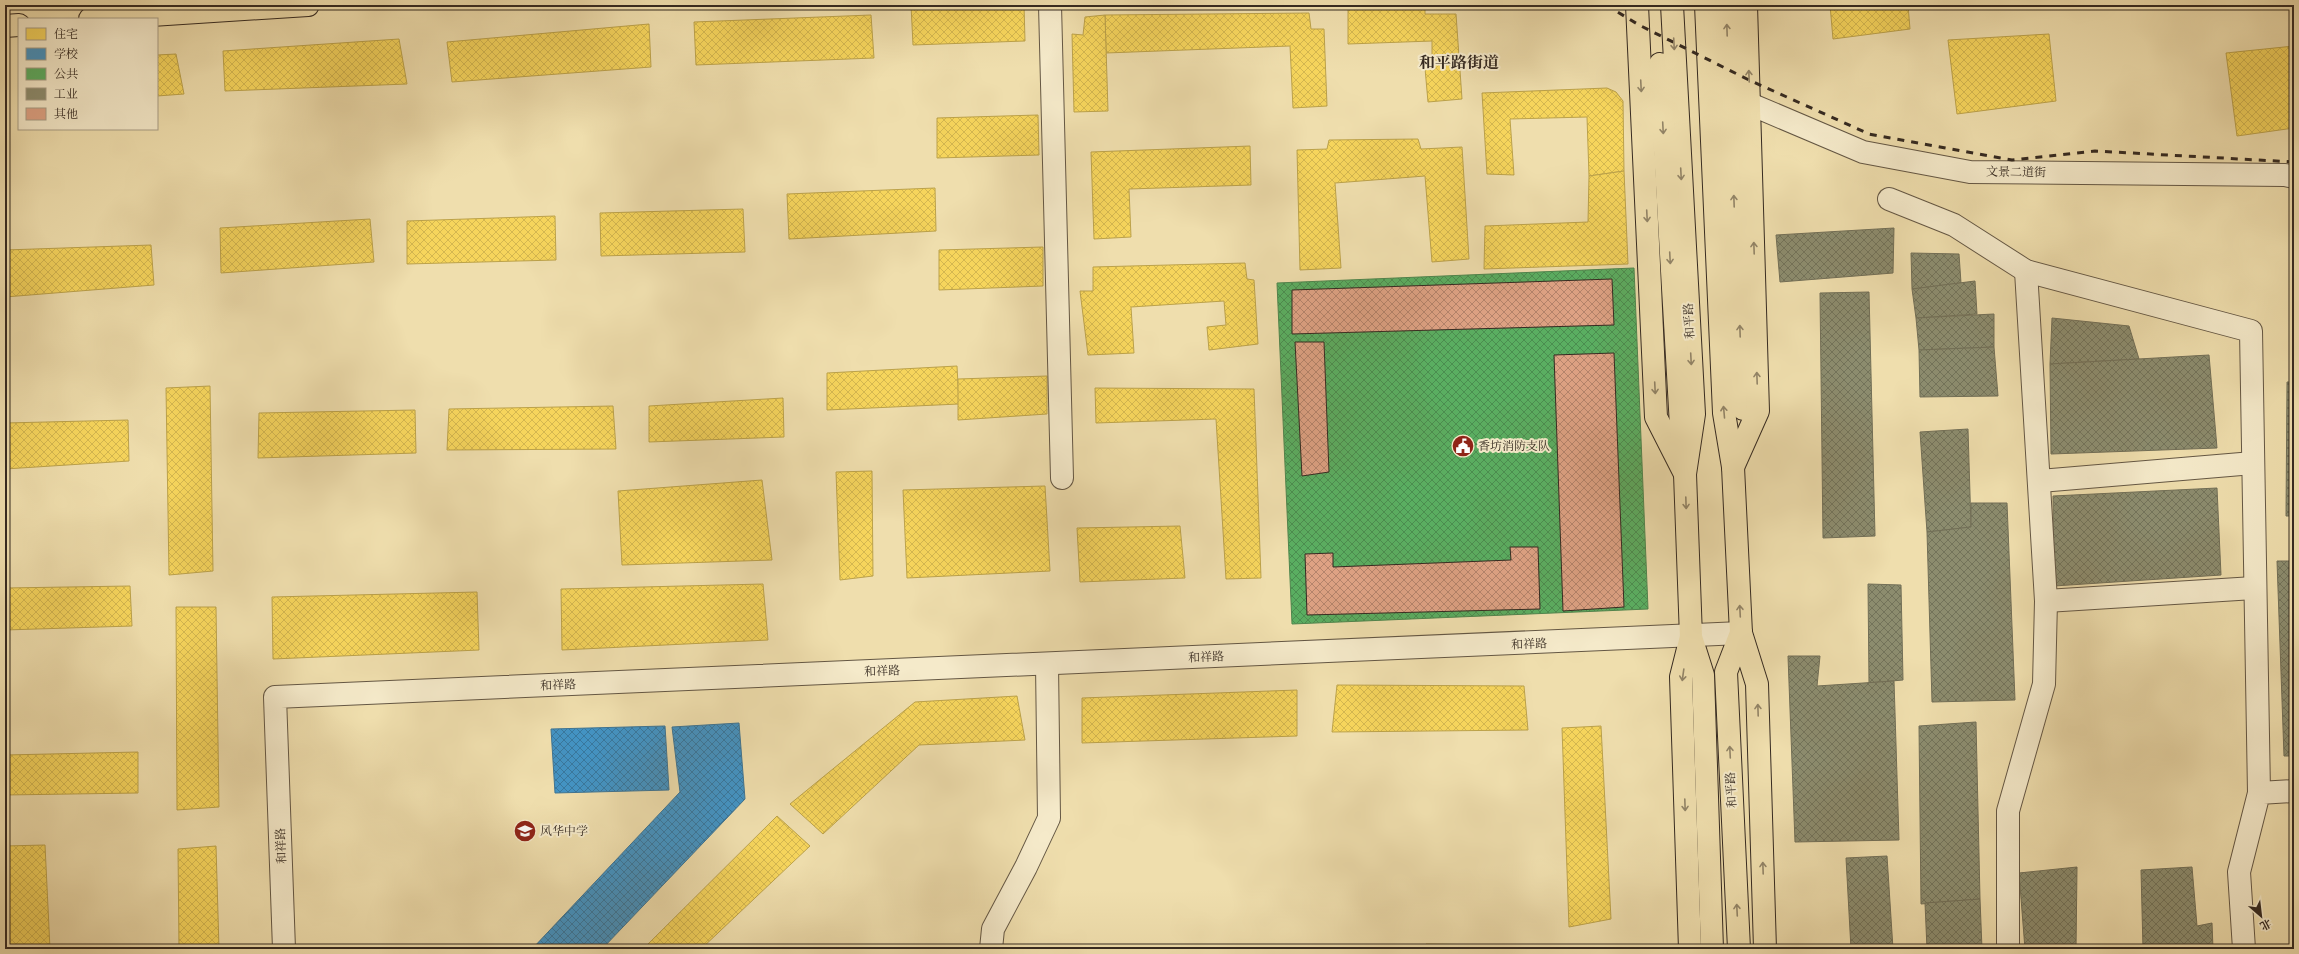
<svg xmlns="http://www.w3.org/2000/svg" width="2299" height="954" font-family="'IM FELL English','Noto Serif SC',serif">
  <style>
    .homes { fill: url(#homes-cross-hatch); stroke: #bca24a }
    .schools { fill: url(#schools-cross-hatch); stroke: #3f7492 }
    .public { fill: url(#public-cross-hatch); stroke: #4f864e }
    .industry { fill: url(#industry-cross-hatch); stroke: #726f57 }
    .building { fill: url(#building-cross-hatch); stroke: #352a21 }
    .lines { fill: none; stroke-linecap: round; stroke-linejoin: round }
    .minor-casing { stroke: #645744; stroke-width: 24 }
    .major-casing { stroke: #352a21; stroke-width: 24 }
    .minor { stroke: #f5eaca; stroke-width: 22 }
    .major { stroke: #efdead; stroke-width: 22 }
    .rail { stroke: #352a21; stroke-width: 3; stroke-dasharray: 7 7; stroke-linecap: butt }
    .oneway { stroke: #928467 }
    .labels { text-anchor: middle; stroke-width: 4; stroke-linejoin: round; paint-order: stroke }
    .street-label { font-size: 12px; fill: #352a21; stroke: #f5eaca }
    .poi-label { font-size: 12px; fill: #352a21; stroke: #f5eaca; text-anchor: start }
    .district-label { font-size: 16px; font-weight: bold; fill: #352a21; stroke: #f5eaca }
  </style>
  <defs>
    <pattern id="homes-cross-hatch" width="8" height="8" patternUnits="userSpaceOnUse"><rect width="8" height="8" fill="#f6d55c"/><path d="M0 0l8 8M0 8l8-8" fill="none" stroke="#d4b750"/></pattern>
    <pattern id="schools-cross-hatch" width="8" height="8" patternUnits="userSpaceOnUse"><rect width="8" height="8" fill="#4393c3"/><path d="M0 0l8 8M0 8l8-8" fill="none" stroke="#39789e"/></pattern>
    <pattern id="public-cross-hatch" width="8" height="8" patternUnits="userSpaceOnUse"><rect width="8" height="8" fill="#5aae61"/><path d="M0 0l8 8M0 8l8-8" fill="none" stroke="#4b8e50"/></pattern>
    <pattern id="industry-cross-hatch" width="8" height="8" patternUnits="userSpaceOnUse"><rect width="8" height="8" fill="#8c8c6e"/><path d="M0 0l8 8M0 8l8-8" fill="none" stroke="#73735a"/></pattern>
    <pattern id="building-cross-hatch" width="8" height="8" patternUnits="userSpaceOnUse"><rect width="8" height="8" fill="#dea284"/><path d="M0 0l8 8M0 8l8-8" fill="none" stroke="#b5846c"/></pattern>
  </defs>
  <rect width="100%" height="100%" fill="#efdead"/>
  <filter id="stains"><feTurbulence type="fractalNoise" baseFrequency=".005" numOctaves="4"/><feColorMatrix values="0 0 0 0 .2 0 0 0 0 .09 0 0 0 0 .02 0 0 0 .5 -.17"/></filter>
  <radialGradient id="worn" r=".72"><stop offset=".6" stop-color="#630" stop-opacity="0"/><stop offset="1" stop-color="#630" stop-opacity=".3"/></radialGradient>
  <g class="homes">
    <polygon points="911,5 1024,5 1025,41 913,45"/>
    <polygon points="1385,5 1425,5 1425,14 1456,14 1462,99 1428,102 1424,57 1432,56 1432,41 1348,44 1348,7"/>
    <polygon points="1830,5 1908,5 1910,29 1833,39"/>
    <polygon points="1309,13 1311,29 1324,29 1327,106 1293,108 1290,46 1106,53 1105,15"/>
    <polygon points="871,15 874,58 696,65 694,22"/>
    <polygon points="1105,15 1108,111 1074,112 1072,34 1083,35 1085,17"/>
    <polygon points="649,24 651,67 452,82 447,42"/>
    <polygon points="2049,34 2056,101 1957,114 1948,40"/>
    <polygon points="399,39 407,84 225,91 223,51"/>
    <polygon points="2294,46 2294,128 2237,136 2226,53"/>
    <polygon points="176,54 184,94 157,96 157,55"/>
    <polygon points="1607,88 1616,92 1623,101 1624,171 1589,176 1587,117 1510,119 1514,175 1487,174 1482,93"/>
    <polygon points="1038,115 1039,155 937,158 937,118"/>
    <polygon points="1418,139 1421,149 1462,147 1469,259 1432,262 1425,176 1335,183 1341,268 1300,270 1297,150 1327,149 1329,140"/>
    <polygon points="1250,146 1251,185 1129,189 1131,237 1094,239 1091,152"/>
    <polygon points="1624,171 1628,264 1484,269 1485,226 1588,222 1589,176"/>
    <polygon points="935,188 936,231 789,239 787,194"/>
    <polygon points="743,209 745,252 601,256 600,213"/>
    <polygon points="555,216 556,260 407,264 407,221"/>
    <polygon points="370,219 374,262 221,273 220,228"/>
    <polygon points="151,245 154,285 5,297 5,250"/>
    <polygon points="1043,247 1043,286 939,290 939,250"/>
    <polygon points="1245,263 1247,279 1254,280 1258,344 1209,350 1207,327 1226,325 1224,301 1131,307 1134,353 1088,355 1080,291 1093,291 1093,267"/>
    <polygon points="957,366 959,404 827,410 827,373"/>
    <polygon points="1047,376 1047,414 958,420 958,379"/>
    <polygon points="210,386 213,571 169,575 166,388"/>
    <polygon points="1095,388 1254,389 1261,578 1226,579 1216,419 1096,423"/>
    <polygon points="783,398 784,437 649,442 649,406"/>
    <polygon points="613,406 616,449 447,450 449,409"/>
    <polygon points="415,410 416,453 258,458 259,413"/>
    <polygon points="128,420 129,461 5,469 5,423"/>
    <polygon points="872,471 873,576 840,580 836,472"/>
    <polygon points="762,480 772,560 622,565 618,491"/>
    <polygon points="1045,486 1050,571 907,578 903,490"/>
    <polygon points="1180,526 1185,578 1080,582 1077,528"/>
    <polygon points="763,584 768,640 562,650 561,589"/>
    <polygon points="130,586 132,626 5,630 5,588"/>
    <polygon points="477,592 479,650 273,659 272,597"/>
    <polygon points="176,607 216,607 219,807 177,810"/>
    <polygon points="1337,685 1524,686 1528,730 1332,732"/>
    <polygon points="1297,690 1297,736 1082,743 1082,698"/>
    <polygon points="1017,696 1025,740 919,745 823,834 790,804 915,702"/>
    <polygon points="1601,726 1611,919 1569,927 1562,728"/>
    <polygon points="138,752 138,793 5,795 5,755"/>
    <polygon points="777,816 810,846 701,949 643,949"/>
    <polygon points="45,845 50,949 7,949 5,846"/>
    <polygon points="216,846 219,949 179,949 178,849"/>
    <polygon points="1426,944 1550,946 1551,949 1426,949"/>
    <polygon points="1385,946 1385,949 1300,949"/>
    <polygon points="179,948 179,949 75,949"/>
  </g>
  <g class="schools">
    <polygon points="739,723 745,799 602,949 532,949 680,792 672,727"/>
    <polygon points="665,726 669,790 555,793 551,729"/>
  </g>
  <polygon class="public" points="1634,268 1648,609 1292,624 1277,283"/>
  <g class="industry">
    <polygon points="1894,228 1893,273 1780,282 1776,235"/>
    <polygon points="1911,253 1959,254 1961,283 1912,289"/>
    <polygon points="1975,281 1977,314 1916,318 1912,289"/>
    <polygon points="1869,292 1875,536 1823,538 1820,293"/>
    <polygon points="1994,314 1994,347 1919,350 1916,318"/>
    <polygon points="2052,318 2129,326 2139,359 2050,364"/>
    <polygon points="1994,347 1998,396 1920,397 1919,350"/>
    <polygon points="2209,355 2217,448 2051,454 2050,364"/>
    <polygon points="2287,382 2294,382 2294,516 2286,516"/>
    <polygon points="1968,429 1971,527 1927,532 1920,432"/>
    <polygon points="2217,488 2221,575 2054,586 2053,496"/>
    <polygon points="1971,503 2007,503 2015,700 1932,702 1927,532 1971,527"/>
    <polygon points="2277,561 2294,561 2294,756 2284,756"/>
    <polygon points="1868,584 1901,585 1903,680 1869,683"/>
    <polygon points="1788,656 1820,656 1817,686 1894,681 1899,840 1795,842"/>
    <polygon points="1976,722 1980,899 1921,904 1919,726"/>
    <polygon points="1887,856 1893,949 1851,949 1846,858"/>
    <polygon points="2077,867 2076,949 2025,949 2019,873"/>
    <polygon points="2192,867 2197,926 2212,923 2213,949 2143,949 2141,870"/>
    <polygon points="1980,899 1982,949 1927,949 1925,903"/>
  </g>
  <g class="building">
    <polygon points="1612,279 1614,325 1292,334 1292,290"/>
    <polygon points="1295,342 1324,342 1329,472 1302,476"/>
    <polygon points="1614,353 1624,607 1563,611 1554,355"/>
    <polygon points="1510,547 1538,547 1540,609 1307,615 1305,554 1333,553 1333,567 1511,560"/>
  </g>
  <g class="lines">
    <g class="minor-casing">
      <g id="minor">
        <polyline points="1050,5 1062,478"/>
        <polyline points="1750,104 1863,152 1970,172 2285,175 2294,177"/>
        <polyline points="1889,199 1954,225 2026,271 2251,331 2259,793"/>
        <polyline points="2040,481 2253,463"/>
        <polyline points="2046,601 2254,588"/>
        <polyline points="284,949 275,697 1741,633"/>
        <polyline points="991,949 993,929 1026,867 1049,818 1047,664"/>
        <polyline points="2008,949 2008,811 2044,684 2046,601 2026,271"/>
        <polyline points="2244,949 2239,872 2259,793 2294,791"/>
      </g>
    </g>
    <g class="major-casing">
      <g id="major">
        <polyline points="1637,5 1656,417 1685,474"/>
        <polyline points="1672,5 1694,414 1685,474 1691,637 1703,675 1712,949"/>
        <polyline points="1706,5 1724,413 1733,467 1741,633 1726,672 1739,949"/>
        <polyline points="1726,5 1743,409"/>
        <polyline points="90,19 308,5"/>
        <polyline points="5,26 19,25"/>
        <polyline points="1660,64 1682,443"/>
        <polyline points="1733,467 1758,411 1746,5"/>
        <polyline points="1741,633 1757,684 1765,949"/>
        <polyline points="1690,949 1681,677 1691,637"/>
      </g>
    </g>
    <use href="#minor" class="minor"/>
    <use href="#major" class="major"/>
    <polyline class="rail" points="1606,5 1639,25 1749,80 1869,134 2012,160 2095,151 2294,162"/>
  </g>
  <defs><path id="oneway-shaft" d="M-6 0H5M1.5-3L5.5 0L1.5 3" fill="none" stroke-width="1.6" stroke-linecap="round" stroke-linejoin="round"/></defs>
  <g class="oneway">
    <use href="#oneway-shaft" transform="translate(1727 30) rotate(-92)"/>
    <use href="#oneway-shaft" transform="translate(1674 44) rotate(87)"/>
    <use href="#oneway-shaft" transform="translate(1749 76) rotate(-92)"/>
    <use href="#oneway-shaft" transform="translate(1641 86) rotate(87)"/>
    <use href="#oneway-shaft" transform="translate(1663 128) rotate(87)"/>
    <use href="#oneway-shaft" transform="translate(1681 174) rotate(87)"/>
    <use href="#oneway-shaft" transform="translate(1734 201) rotate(-92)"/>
    <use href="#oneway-shaft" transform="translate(1647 216) rotate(87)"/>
    <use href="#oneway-shaft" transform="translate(1754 248) rotate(-92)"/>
    <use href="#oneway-shaft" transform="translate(1670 258) rotate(87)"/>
    <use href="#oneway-shaft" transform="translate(1740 331) rotate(-92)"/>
    <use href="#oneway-shaft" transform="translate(1691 359) rotate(87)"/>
    <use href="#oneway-shaft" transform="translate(1757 378) rotate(-92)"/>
    <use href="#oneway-shaft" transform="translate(1655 388) rotate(87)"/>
    <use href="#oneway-shaft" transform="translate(1724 412) rotate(-95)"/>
    <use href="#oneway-shaft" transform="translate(1686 503) rotate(88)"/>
    <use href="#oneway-shaft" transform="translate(1740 611) rotate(-93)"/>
    <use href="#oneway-shaft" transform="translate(1683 675) rotate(98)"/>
    <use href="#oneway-shaft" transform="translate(1758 710) rotate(-92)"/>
    <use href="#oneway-shaft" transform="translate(1730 752) rotate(-93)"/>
    <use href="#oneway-shaft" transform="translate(1685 805) rotate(88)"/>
    <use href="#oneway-shaft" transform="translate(1763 868) rotate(-92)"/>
    <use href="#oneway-shaft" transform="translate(1737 910) rotate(-93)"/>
  </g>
  <defs>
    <g id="civic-disc" transform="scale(1.15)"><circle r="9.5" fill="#8f2418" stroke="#f5eaca"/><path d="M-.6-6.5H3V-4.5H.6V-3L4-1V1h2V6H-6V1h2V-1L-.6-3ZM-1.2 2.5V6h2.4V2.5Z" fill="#fff"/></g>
    <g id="school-disc" transform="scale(1.15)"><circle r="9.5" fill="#8f2418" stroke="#f5eaca"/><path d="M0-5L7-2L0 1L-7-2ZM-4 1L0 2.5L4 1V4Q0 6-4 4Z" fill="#fff"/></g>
  </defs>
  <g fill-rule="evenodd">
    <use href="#civic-disc" x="1463" y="446"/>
    <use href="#school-disc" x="525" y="831"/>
  </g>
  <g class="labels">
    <g class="street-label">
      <text transform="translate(2016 172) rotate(1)" y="4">文景二道街</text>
      <text transform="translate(1689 321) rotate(-93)" y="4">和平路</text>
      <text transform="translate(1529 644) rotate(-2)" y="4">和祥路</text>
      <text transform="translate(1206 657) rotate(-2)" y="4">和祥路</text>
      <text transform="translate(882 671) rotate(-2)" y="4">和祥路</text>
      <text transform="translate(558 685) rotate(-2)" y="4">和祥路</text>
      <text transform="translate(1731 790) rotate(-93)" y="4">和平路</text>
      <text transform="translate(281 846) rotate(-92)" y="4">和祥路</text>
    </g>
    <g class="poi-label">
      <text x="1478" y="450">香坊消防支队</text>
      <text x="540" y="835">风华中学</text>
    </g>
    <g class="district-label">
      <text x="1459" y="68">和平路街道</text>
    </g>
  </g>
  <rect width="2299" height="954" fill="none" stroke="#efdead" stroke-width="20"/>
  <rect x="6" y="6" width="2287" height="942" fill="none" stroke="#352a21" stroke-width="2"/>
  <rect x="10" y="10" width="2279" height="934" fill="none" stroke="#352a21"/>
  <rect x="18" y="18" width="140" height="112" fill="#f5eaca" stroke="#a89d86"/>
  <rect x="26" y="28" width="20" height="12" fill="#f6d55c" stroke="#a89d86"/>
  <text x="54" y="38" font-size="12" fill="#352a21">住宅</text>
  <rect x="26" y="48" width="20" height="12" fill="#4393c3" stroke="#a89d86"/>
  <text x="54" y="58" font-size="12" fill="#352a21">学校</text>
  <rect x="26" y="68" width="20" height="12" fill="#5aae61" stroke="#a89d86"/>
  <text x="54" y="78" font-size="12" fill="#352a21">公共</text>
  <rect x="26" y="88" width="20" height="12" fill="#8c8c6e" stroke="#a89d86"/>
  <text x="54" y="98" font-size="12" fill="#352a21">工业</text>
  <rect x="26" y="108" width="20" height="12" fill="#dea284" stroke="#a89d86"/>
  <text x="54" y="118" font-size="12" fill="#352a21">其他</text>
  <g transform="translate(2261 916) rotate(152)" stroke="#f5eaca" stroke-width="3" paint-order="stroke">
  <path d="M0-3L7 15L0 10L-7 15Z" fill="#352a21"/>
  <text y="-6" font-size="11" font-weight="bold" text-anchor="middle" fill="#352a21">北</text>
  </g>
  <rect width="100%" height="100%" filter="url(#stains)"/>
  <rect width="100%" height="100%" fill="url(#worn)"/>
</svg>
